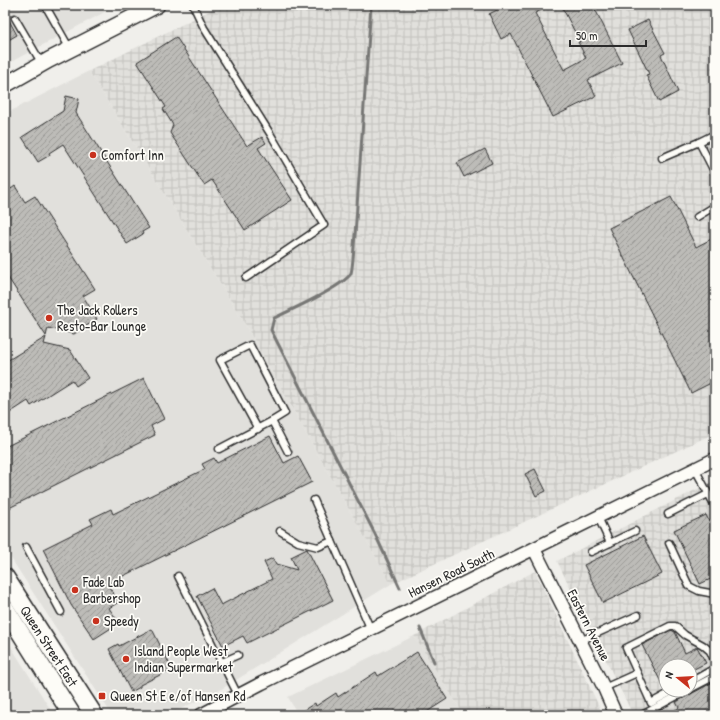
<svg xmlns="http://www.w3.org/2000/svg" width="720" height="720" font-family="'Patrick Hand',sans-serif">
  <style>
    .built { fill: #e1e0dc }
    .industrial { fill: url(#industrial-grid); fill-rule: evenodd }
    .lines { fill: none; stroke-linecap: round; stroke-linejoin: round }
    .stream { stroke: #777775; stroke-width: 3 }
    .building { fill: url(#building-hatch); stroke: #2b2b2b }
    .service-casing { stroke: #2b2b2b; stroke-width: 9 }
    .minor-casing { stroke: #2b2b2b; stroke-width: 15 }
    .tertiary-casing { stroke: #2b2b2b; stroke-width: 18 }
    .secondary-casing { stroke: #2b2b2b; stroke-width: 20 }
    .service { stroke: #fdfcf7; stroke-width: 6 }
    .minor { stroke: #fdfcf7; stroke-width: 12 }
    .tertiary { stroke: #fdfcf7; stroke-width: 15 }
    .secondary { stroke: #fdfcf7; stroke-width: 17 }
    .poi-dot { fill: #c8321e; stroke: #fdfcf7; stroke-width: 1.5 }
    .labels { text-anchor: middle; stroke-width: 3.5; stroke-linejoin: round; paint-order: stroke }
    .poi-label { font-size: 14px; fill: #2b2b2b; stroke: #fdfcf7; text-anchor: start }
    .street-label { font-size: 14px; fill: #2b2b2b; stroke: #fdfcf7 }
  </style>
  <defs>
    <pattern id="industrial-grid" width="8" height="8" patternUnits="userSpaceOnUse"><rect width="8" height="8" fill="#e1e0dc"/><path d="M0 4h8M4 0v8" fill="none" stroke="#c1c0bd"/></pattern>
    <pattern id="building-hatch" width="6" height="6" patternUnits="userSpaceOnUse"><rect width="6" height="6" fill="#bdbcb8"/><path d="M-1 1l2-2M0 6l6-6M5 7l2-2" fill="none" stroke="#9a9996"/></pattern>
  </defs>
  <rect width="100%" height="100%" fill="#f0efeb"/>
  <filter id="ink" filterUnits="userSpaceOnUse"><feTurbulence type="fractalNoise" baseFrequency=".025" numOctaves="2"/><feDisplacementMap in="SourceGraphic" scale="8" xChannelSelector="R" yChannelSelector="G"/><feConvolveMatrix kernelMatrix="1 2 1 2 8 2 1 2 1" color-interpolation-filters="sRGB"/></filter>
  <g filter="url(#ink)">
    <g class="built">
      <polygon points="5,5 118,5 5,65"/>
      <polygon points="89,71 245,324 391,584 220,690 168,715 112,715 5,549 5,114"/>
      <polygon points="414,636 464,715 298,715 288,697"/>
      <polygon points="5,637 54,715 5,715"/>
    </g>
    <g class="industrial">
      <polygon points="221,5 715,5 715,433 391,584 245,324 89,71"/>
      <path d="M715 480V715H633L557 561ZM666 666H690V690H666Z"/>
      <polygon points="535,571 603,715 464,715 414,636"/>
    </g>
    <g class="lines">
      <g class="stream">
        <path d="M371 5 355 235C354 243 353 267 351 273 345 286 289 311 274 318L271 330 375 534 400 588"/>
        <polyline points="420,628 434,662"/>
      </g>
    </g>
    <g class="building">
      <polygon points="497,5 552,5 535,13 564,70 586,58 578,42 580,42 561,5 593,5 622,63 588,80 596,96 553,117 511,34 501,39 489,14 499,9"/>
      <polygon points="5,13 17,35 5,42"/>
      <polygon points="648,20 665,53 661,55 678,92 659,102 646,75 649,74 628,30"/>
      <polygon points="176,37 247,146 262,137 266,143 258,148 292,200 245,230 212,180 204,185 170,133 173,125 163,109 166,107 137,62"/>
      <polygon points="66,96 79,99 76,113 149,228 142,232 143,234 127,244 63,144 49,153 50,155 38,162 22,137 63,111"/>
      <polygon points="485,149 492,163 464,177 457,163"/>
      <polygon points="5,180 11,189 15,186 25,202 35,196 95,289 83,296 97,319 74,334 48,328 46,336 5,273"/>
      <polygon points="671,197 696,247 715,237 715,381 691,393 609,228"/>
      <polygon points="46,337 44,344 70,350 88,378 76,386 72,380 31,406 28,401 5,416 5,362"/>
      <polygon points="144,378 164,419 151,426 155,435 9,508 5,498 5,447"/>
      <polygon points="270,436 284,463 298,456 312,482 107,584 119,602 109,608 119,623 94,639 71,605 43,549 93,524 90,519 111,509 113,514 205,469 202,464 214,458 217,463"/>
      <polygon points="535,469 546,491 536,496 525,474"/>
      <polygon points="706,515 709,521 715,518 715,577 700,584 674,530"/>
      <polygon points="643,536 662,574 603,603 584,565"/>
      <polygon points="307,549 333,600 247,643 243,636 223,646 197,596 212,588 221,605 272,579 264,562 273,558 276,564 297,570 291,557"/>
      <polygon points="152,629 172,669 140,685 140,687 131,692 109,649 118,644 119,646"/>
      <polygon points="671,630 675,632 685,653 697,647 706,663 690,671 690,666 666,666 665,690 642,645"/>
      <polygon points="417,652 447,699 422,715 296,715 315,703 316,706 336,693 338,697 376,672 378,676"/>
      <polygon points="715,681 715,715 666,715 679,708 676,702"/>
    </g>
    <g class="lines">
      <g class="service-casing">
        <g id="service">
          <polyline points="45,5 70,49"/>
          <polyline points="193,5 204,28 271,135 324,225 246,278"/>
          <polyline points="15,18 42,64"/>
          <polyline points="715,134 699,142 715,173"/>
          <polyline points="662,158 699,142"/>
          <polyline points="697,217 715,206"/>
          <polyline points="258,429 220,360 250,345 285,413 272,421"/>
          <polyline points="219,449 272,421 288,452"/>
          <polyline points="695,469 715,506"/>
          <polyline points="314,500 371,630"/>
          <polyline points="668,514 708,494"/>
          <polyline points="598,517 610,543"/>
          <polyline points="280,531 298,542 318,547 332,541"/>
          <polyline points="669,543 689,586 699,591 715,594"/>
          <polyline points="26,547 61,612"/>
          <polyline points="591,552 635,531"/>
          <polyline points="178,576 238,695"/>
          <polyline points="580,641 638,615"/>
          <polyline points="222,662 238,655"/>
          <polyline points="690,682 715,668"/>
          <polyline points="604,688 637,673"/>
          <polyline points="690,689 715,676"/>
          <polyline points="675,690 651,703 626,648 670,626 675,626 685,635 703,645 710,651 715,662"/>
          <polyline points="642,715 688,690"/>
        </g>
      </g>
      <g class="minor-casing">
        <g id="minor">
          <polyline points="534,549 604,688 616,715"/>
          <polyline points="201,715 262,683 715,459"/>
        </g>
      </g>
      <g class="tertiary-casing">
        <polyline id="tertiary" points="5,85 49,60 157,5"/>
      </g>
      <g class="secondary-casing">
        <g id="secondary">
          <polyline points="5,577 94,715"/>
          <polyline points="5,608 72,715"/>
        </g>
      </g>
      <use href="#service" class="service"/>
      <use href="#minor" class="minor"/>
      <use href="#tertiary" class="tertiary"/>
      <use href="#secondary" class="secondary"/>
    </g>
  </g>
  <g class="poi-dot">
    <circle cx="93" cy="155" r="4"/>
    <circle cx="49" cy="318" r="4"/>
    <circle cx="75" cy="590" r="4"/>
    <circle cx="96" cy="621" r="4"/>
    <circle cx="126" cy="659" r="4"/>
    <rect x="98" y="692" width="8" height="8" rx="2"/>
  </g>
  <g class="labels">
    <g class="poi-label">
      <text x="101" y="160">Comfort Inn</text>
      <text x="57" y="315">The Jack Rollers<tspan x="57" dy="16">Resto-Bar Lounge</tspan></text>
      <text x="83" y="587">Fade Lab<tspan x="83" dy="16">Barbershop</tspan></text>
      <text x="104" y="626">Speedy</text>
      <text x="134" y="656">Island People West<tspan x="134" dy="16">Indian Supermarket</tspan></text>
      <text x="110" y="701">Queen St E e/of Hansen Rd</text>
    </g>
    <g class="street-label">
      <text transform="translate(451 573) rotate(-26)" y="5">Hansen Road South</text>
      <text transform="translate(589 625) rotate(63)" y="5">Eastern Avenue</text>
      <text transform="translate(49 646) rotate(57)" y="5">Queen Street East</text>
    </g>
  </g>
  <rect width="720" height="720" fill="none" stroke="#fdfcf7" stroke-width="20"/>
  <rect x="10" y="10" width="700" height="700" fill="none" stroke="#2b2b2b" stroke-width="1.5" filter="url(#ink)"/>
  <g transform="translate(678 678) rotate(288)"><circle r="19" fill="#fdfcf7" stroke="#a9a8a5"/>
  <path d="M0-3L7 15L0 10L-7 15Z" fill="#c8321e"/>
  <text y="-6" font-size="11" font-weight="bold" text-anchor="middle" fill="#2b2b2b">N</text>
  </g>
  <path d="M570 40v6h76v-6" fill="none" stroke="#2b2b2b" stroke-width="2"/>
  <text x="576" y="40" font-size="12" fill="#2b2b2b" stroke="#fdfcf7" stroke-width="3" paint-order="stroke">50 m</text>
</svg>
